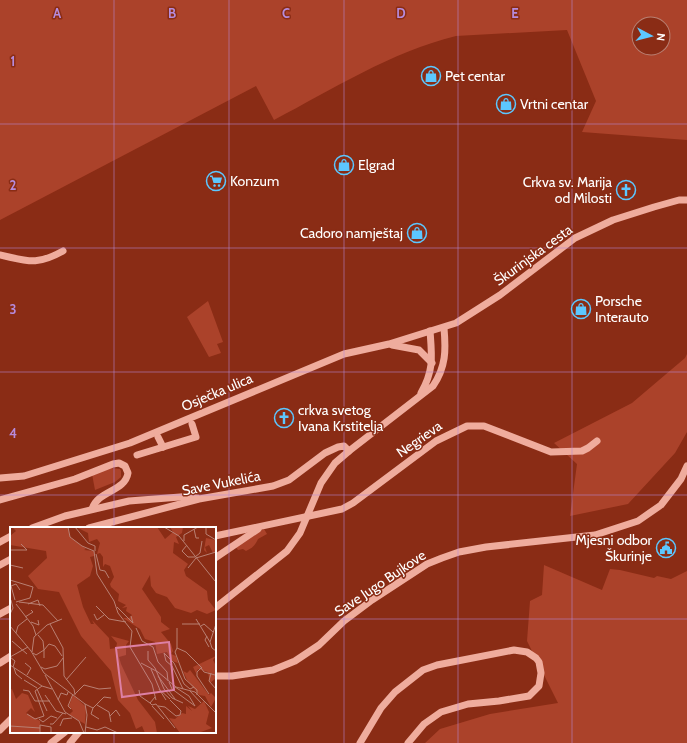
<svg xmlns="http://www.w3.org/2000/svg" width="687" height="743" font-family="Cabin,sans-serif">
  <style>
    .green { fill: #ab422a; fill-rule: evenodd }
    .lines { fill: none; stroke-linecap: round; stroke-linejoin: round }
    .minor { stroke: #efac9d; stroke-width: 7 }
    .grid { fill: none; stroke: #b68bdc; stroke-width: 1; stroke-opacity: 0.55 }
    .labels { text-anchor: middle; stroke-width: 3; stroke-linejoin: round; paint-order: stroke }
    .poi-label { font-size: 14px; fill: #fff; stroke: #8a2c15; text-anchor: start }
    .street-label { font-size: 14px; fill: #fff; stroke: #8a2c15 }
    .inset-road { fill: none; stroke: #b98073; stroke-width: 1 }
    .view { fill: #dd80a5; fill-opacity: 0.15; stroke: #dd80a5; stroke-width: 2 }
    .inset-edge { fill: none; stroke: #fff; stroke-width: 2 }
    .grid-label { font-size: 13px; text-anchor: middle; font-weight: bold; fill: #b68bdc; stroke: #8a2c15; stroke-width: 3; stroke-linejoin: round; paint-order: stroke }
  </style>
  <rect width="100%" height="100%" fill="#8a2c15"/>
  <g class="green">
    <path d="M0 0H687V140L582 132 596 101 567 30 456 36C391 52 333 89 274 120L256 86 0 220ZM639 24H663V48H639Z"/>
    <polygon points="208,301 223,342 217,344 221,353 209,357 187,317"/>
    <polygon points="687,354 687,432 675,453 628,504 570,516 577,464 554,443 632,403 685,358"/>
    <polygon points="112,468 120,469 121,471 121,477 115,482 95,490 92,474"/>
    <path d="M264 529 267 534 258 539C255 546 252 548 246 551L243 549 238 550 235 546Z"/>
    <polygon points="544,565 602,590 610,569 620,570 654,578 657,576 671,579 687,571 687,743 425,743 440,729 490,714 558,703 527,641 530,601 542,595"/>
  </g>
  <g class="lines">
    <g class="minor">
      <path d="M0 255C28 261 36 266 63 251"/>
      <polyline points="392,345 419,350 432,363"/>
      <path d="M421 393C434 370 432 357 430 331"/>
      <polyline points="158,437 163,447"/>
      <polyline points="137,455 196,437 192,424"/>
      <polyline points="0,478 24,476 130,443 344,354 389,344 456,323 500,295 575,238 613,220 654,207 679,200 687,200"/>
      <path d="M0 500 75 479 113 464 119 463 125 466 128 473C125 492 98 490 92 509"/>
      <polyline points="32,528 65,516 129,501 193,496 197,498"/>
      <polyline points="89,528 199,499 273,486 289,480 325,453 338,447 344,446 349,451"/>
      <polyline points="215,536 342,509 353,503 436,441 467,426 484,426 551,452 582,451 588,448 597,441"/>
      <polyline points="0,542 11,536"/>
      <polyline points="215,558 258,529"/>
      <polyline points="0,565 11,559"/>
      <path d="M215 608 287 551 300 533 321 483 335 463 349 451 433 386C446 367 446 350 444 328"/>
      <polyline points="0,614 11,608"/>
      <polyline points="0,663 11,656"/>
      <polyline points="215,676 232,676 273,670 295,661 319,645 344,621 372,600 427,564 442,558 459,552 486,547 595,535 638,521 661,505 681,479 687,466"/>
      <polyline points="0,730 11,719"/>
      <polyline points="51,743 65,732"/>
      <polyline points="70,743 79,732"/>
      <polyline points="360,743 381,708 395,692 423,670 437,665 514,650 527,652 536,658 539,662 541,673 539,686 529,696 499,701 468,704 441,712 424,724 408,743"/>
    </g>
  </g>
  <path class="grid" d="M114 0V528M229 0V743M344 0V743M458 0V743M572 0V743M0 124H687M0 248H687M0 372H687M0 495H687M0 619H11M215 619H687M114 732V743"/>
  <defs>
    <g id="shop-ring" transform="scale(1)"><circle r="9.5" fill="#8a2c15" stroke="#5cc7ff" stroke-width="1.5"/><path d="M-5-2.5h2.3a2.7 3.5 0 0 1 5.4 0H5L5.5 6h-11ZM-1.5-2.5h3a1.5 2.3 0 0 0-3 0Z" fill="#5cc7ff"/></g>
    <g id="supermarket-ring" transform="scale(1)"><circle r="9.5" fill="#8a2c15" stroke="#5cc7ff" stroke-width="1.5"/><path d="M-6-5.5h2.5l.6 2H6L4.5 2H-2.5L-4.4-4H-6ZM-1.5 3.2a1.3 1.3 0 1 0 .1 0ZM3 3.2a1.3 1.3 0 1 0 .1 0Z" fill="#5cc7ff"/></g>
    <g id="church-ring" transform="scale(1)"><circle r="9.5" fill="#8a2c15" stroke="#5cc7ff" stroke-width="1.5"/><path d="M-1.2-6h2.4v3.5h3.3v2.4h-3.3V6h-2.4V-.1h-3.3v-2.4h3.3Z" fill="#5cc7ff"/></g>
    <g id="civic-ring" transform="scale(1)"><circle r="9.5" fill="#8a2c15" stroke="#5cc7ff" stroke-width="1.5"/><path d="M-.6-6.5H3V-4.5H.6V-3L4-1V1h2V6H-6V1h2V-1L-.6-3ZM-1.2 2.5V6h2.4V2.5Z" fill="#5cc7ff"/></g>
  </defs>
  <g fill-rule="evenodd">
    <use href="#shop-ring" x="431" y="76"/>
    <use href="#shop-ring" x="506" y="104"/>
    <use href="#shop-ring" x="344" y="165"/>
    <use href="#supermarket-ring" x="216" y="181"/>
    <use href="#church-ring" x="626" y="190"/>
    <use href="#shop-ring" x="417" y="233"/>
    <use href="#shop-ring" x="581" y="309"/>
    <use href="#church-ring" x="284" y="418"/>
    <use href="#civic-ring" x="666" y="548"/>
  </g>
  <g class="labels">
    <g class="poi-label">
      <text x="445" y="81">Pet centar</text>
      <text x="520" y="109">Vrtni centar</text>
      <text x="358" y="170">Elgrad</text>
      <text x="230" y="186">Konzum</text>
      <text x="612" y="187" text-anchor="end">Crkva sv. Marija<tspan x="612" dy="16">od Milosti</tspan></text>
      <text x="403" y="238" text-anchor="end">Cadoro namještaj</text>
      <text x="595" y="306">Porsche<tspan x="595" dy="16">Interauto</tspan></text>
      <text x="298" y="415">crkva svetog<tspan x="298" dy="16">Ivana Krstitelja</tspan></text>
      <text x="652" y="545" text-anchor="end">Mjesni odbor<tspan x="652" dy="16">Škurinje</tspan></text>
    </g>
    <g class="street-label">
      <text transform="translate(533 255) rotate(-36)" y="5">Škurinjska cesta</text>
      <text transform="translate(217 392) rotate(-23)" y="5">Osječka ulica</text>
      <text transform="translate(419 439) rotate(-35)" y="5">Negrieva</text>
      <text transform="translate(221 483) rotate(-11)" y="5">Save Vukelića</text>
      <text transform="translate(380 583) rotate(-34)" y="5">Save Jugo Bujkove</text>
    </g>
  </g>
  <g transform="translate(10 527)">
    <rect width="206" height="206" fill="#8a2c15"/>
    <path d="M2 0H58L60 10 76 22 74 23 84 24V29L80 30 83 39 80 49 67 58 73 80 81 97H84L82 93 99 111 100 122 106 121 107 116 101 109 119 114 116 118V128L109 130 111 137 128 173 145 195 147 206H135L132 199 126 202 120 186 108 173 101 144 71 109 49 65 28 62 18 49 37 31 36 24 0 18V9L6 4ZM66 0H147L155 12 163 5 160 0H173L172 6 166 10 169 17 164 15 163 26 178 37 174 43 176 49 197 64 198 73 206 83 197 87 187 83 181 86 165 81 157 70 146 66 141 59 140 48 132 62 151 90V95L160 102 151 105 161 117 163 124 161 127 166 129 168 136 162 134 157 125 147 127 145 115 135 112 130 102 113 91H119L122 88 116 84 117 80 112 81 116 78 108 74 109 67 101 60 100 57 104 50 100 39 95 37 93 40V30L90 26 87 27 90 16 87 12 79 15 78 6ZM196 11 206 13V25L203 26 199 18 195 20 197 26 194 23ZM206 129 203 133 206 139 205 152 200 156 198 145 188 142 186 146 183 140ZM180 143 199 168 201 166 206 171 201 180 195 169 189 168 177 153 173 144 177 146ZM2 162 6 172 12 166 18 168 25 185 21 181 16 186 30 194V206H0V163ZM63 168 76 180 75 197 59 188 63 184 59 179ZM194 174 199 185 196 197 202 201 188 206H170L159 191 165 192 172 186 176 187V179L182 184 178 179 185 182Z" fill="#ab422a"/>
    <path class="inset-road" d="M58 0 60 10 72 19 84 24 87 47 104 74 108 86 122 104 120 120 142 157 146 173M65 0 78 16 85 19V24M154 0 169 9 205 54M196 0V7L206 13M184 2 186 11H189M174 14V8L188 0M177 18 172 24 178 30H185L190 26 192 14M0 23H17L11 17M86 27 90 43 95 44 99 51M186 31 206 25M0 38 13 41M178 41 186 31M0 53 23 60 20 71 6 75M5 73 1 59 6 57 10 63M9 75 33 78 48 94M6 77 23 99 26 108M18 77 28 73 30 79M86 79 99 92 116 95M107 80 123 96 121 89M0 87 3 81 1 73M84 87 87 93 94 88M15 90 23 85 21 83M186 92 200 115M21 95 29 98 28 93M40 97 53 121 54 149 64 162 65 168M172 97H190M206 97 200 115 202 121 206 124M0 99 21 124 34 146 75 177 77 188 75 206M191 99 194 97 203 105M126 101 132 114 143 120 148 135 157 145 158 154M6 106 8 99 17 92M197 109 195 113 199 120M2 114 17 127M167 121V101M138 124V133L145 141 154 162 162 171 173 176M22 125 24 110 37 98 52 92M23 126 26 128 34 123 33 114 28 108M0 130 18 120M0 130 5 134 3 140M34 131V123L39 117 45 119 52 129M15 136 21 141 17 148M131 136 148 145 166 160 185 165 206 186M0 138 32 159M31 140 35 142 47 139 53 131M4 141 6 147 12 152M141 142 150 163 160 172M201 146 199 154 206 162M35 148 55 185 69 194 74 206M148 149 165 172M14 153 27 161M56 153 76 130M159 155 162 162 185 179 179 169 165 160M27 162 37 184M149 162 156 173M173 162 162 139 156 134 154 126 164 136 174 157 180 162 184 160M13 163 19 164 25 174H40M129 163 130 169 140 176M180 164 191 176M65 167 74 158 89 162 101 161M199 167 187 149V145L191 141 194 145 205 148M35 168 46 184 56 187M187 168V163L175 152 165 125 167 121 176 125 192 141M145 170 140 176 142 178 146 177M48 173 51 166 57 168 58 165M75 177 83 181 94 170 101 171M146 177 165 201M87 178 99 185 101 195M58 179 61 182 58 179 63 167M142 179 154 192M148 179 155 180 166 189 170 188 171 184 160 173M83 181 81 187 89 192M17 187 25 192 34 189 25 164 32 159 42 162M100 189 106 183 110 189M29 192 33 195 41 189 47 191M40 197H43L53 186M0 199 30 201M50 199 53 192 62 191M76 200 87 203 95 200 108 206M30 206V198L41 200V206"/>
    <path class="view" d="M159 115 164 163 112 170 106 121Z"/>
    <rect width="206" height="206" class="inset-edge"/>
  </g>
  <g class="grid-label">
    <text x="57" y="18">A</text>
    <text x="172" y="18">B</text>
    <text x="286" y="18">C</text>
    <text x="401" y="18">D</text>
    <text x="515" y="18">E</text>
    <text x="13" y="66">1</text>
    <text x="13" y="190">2</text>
    <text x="13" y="314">3</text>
    <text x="13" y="438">4</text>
  </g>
  <g transform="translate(651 36) rotate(97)"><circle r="19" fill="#8a2c15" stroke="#b98073"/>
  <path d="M0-3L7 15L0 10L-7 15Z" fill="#5cc7ff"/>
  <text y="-6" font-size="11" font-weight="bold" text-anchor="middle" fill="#ffffff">N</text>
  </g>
</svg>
